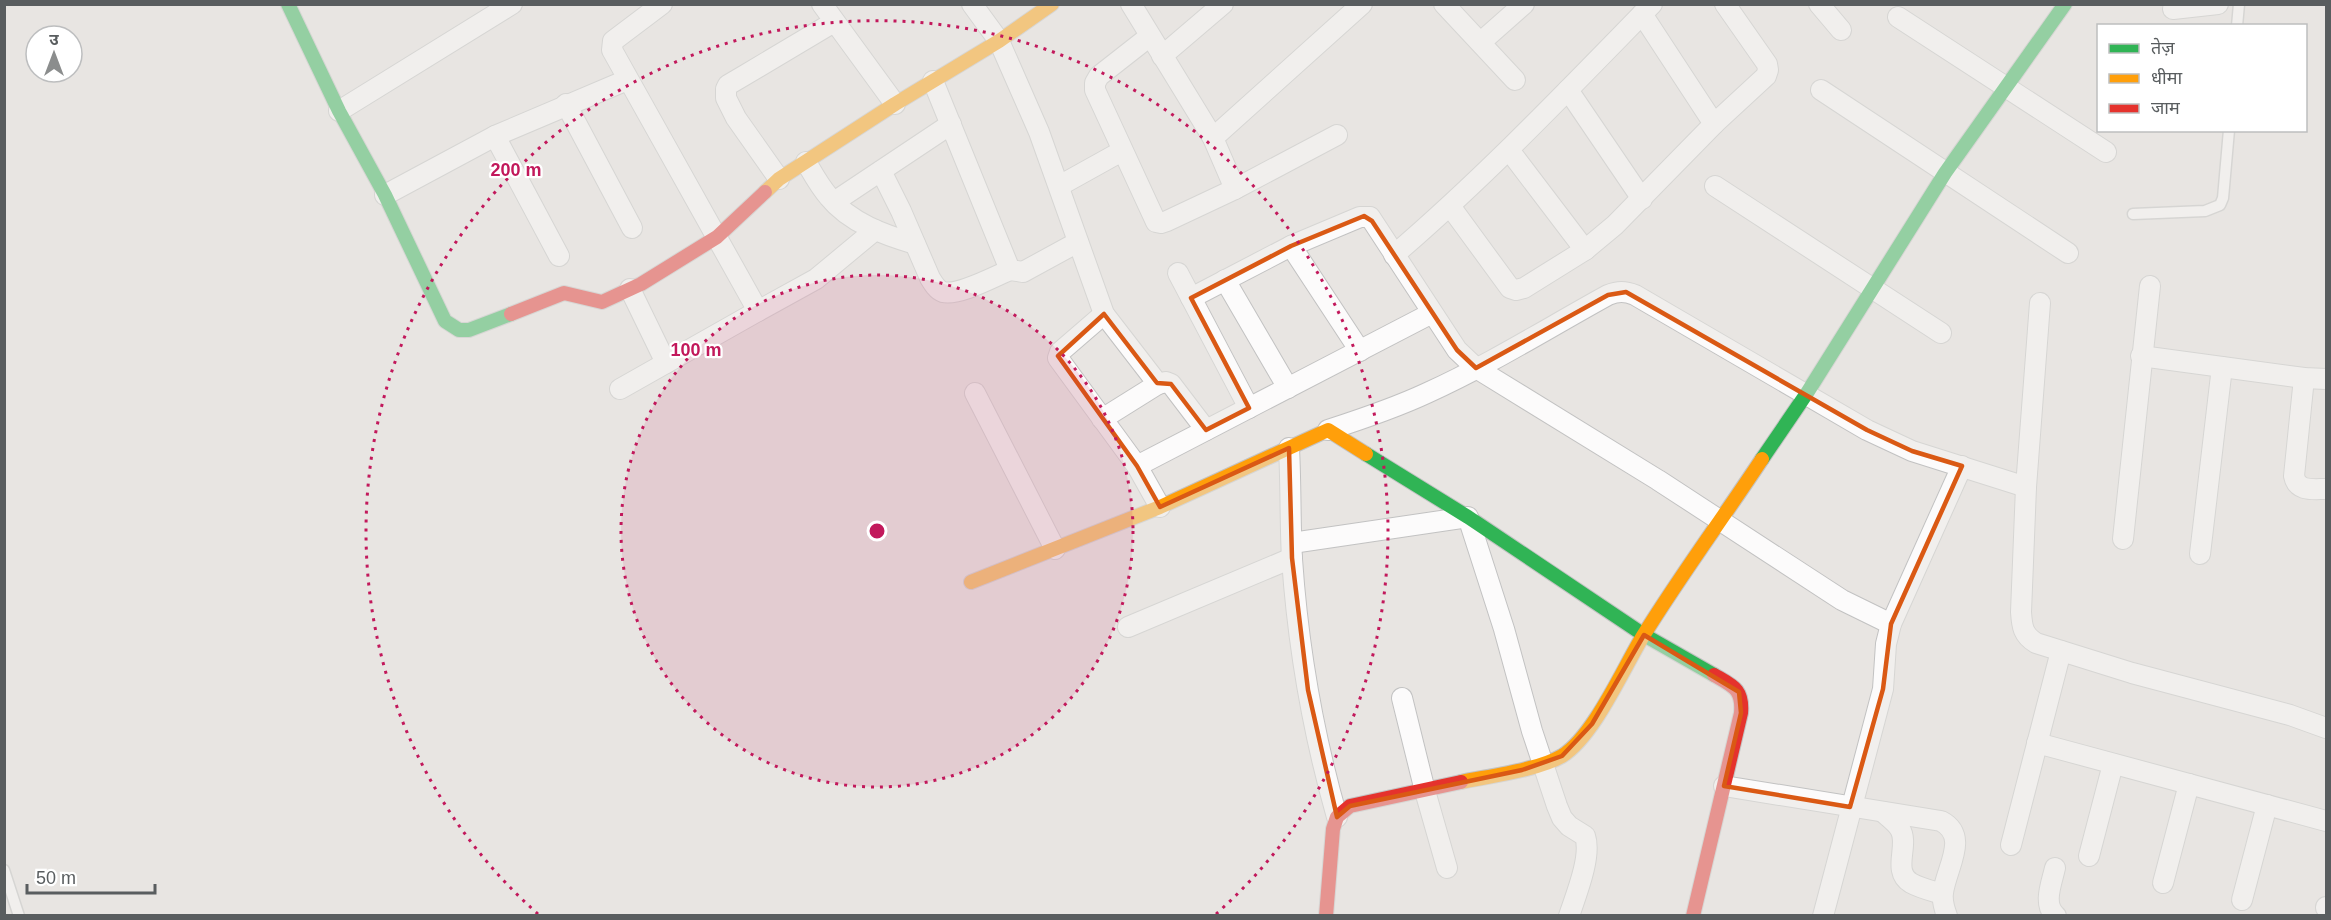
<svg xmlns="http://www.w3.org/2000/svg" width="2331" height="920" font-family="Helvetica,'Noto Sans Devanagari',sans-serif">
  <style>
    .lines { fill: none; stroke-linecap: round; stroke-linejoin: round }
    .lane-casing { stroke: #c2c2c2; stroke-width: 13 }
    .street-casing { stroke: #c2c2c2; stroke-width: 22 }
    .fast-casing { stroke: #c3c3c3; stroke-width: 16 }
    .slow-casing { stroke: #c3c3c3; stroke-width: 16 }
    .jam-casing { stroke: #c3c3c3; stroke-width: 16 }
    .lane { stroke: #fcfbfb; stroke-width: 10 }
    .street { stroke: #fcfbfb; stroke-width: 20 }
    .fast { stroke: #30b455; stroke-width: 14 }
    .slow { stroke: #ff9f0a; stroke-width: 14 }
    .jam { stroke: #e5322d; stroke-width: 14 }
    .marked { fill: none; stroke: #da5914; stroke-width: 4.5; stroke-linejoin: round }
    .ring { fill: none; stroke: #c2185b; stroke-width: 3; stroke-dasharray: 3 6 }
    .centre { fill: #c2185b; stroke: #fff; stroke-width: 3 }
    .ring-label { font-size: 18px; text-anchor: middle; font-weight: bold; fill: #c2185b; stroke: #fff; stroke-width: 4.5; stroke-linejoin: round; paint-order: stroke }
  </style>
  <rect width="100%" height="100%" fill="#e8e5e2"/>
  <g class="lines">
    <g class="lane-casing">
      <g id="lane">
        <polyline points="2237,26 2239,4"/>
        <polyline points="2133,214 2205,211 2220,205 2223,198 2229,130"/>
        <polyline points="4,870 19,916"/>
      </g>
    </g>
    <g class="street-casing">
      <g id="street">
        <polyline points="822,4 895,104"/>
        <polyline points="972,4 999,41 1039,132 1104,314 1158,384 1166,382 1171,384 1206,430"/>
        <polyline points="1131,4 1213,138 1362,4"/>
        <polyline points="1444,4 1515,80"/>
        <polyline points="1819,4 1841,30"/>
        <polyline points="2173,9 2218,4"/>
        <polyline points="1642,14 1714,124"/>
        <polyline points="1898,17 2106,152"/>
        <polyline points="1150,36 1099,76 1095,83 1095,90 1156,222 1161,223 1167,221 1235,189 1337,135"/>
        <polyline points="1481,42 1524,4"/>
        <polyline points="1162,56 1223,4"/>
        <polyline points="933,81 1010,270 1023,272 1078,242"/>
        <polyline points="1568,90 1642,199"/>
        <polyline points="1821,90 2068,253"/>
        <polyline points="566,104 632,228"/>
        <polyline points="339,111 512,4"/>
        <polyline points="495,136 559,256"/>
        <polyline points="1213,138 1235,189"/>
        <polyline points="1509,150 1585,250"/>
        <path d="M806 162C813 174 820 187 829 197 850 223 885 235 915 244"/>
        <path d="M881 171 901 211 930 278C933 283 937 290 943 292 959 296 995 276 1010 270"/>
        <polyline points="779,179 736,118 726,98 726,89 728,85 745,75 834,22"/>
        <polyline points="1059,186 1122,151"/>
        <polyline points="1715,186 1941,333"/>
        <polyline points="385,195 495,136 627,80"/>
        <polyline points="834,202 951,124"/>
        <polyline points="1450,206 1510,288 1516,290 1524,288 1585,250 1615,225 1714,124 1766,76 1768,70 1767,64 1725,4"/>
        <polyline points="1291,246 1360,351"/>
        <path d="M1394 255C1485 177 1568 90 1652 4"/>
        <polyline points="1178,273 1249,408"/>
        <polyline points="1225,280 1288,388"/>
        <polyline points="630,289 666,363"/>
        <polyline points="1191,298 1291,246 1360,217 1370,217 1457,350 1476,368 1658,480 1842,600 1891,624"/>
        <path d="M2040 303 2026 487 2021 612C2022 627 2023 635 2036 643L2132 673 2290 715 2326 728"/>
        <polyline points="758,311 816,279 875,230"/>
        <polyline points="1104,314 1060,352 1058,358 1137,466 1160,507"/>
        <polyline points="2141,356 2304,378 2326,379"/>
        <path d="M2304 378 2294 476C2297 492 2313 489 2326 489"/>
        <polyline points="620,389 758,311 612,50 613,41 662,4"/>
        <polyline points="975,393 1055,549"/>
        <polyline points="1102,419 1158,384"/>
        <path d="M1328 430C1362 419 1395 408 1427 393 1489 365 1548 328 1608 295 1618 291 1625 291 1635 295L1867 430 1912 451 2026 487"/>
        <path d="M1289 448C1291 485 1290 522 1292 559 1298 646 1313 733 1337 817"/>
        <polyline points="1137,466 1432,313"/>
        <polyline points="2123,539 2150,286"/>
        <path d="M1292 543 1468 517 1504 629 1532 731 1557 806 1562 818 1569 826 1585 836C1592 856 1576 895 1569 916"/>
        <polyline points="2200,554 2222,367"/>
        <polyline points="1128,627 1292,558"/>
        <polyline points="1402,698 1425,791 1447,868"/>
        <polyline points="2037,743 2326,821"/>
        <path d="M1724 786 1941 821C1970 836 1946 868 1943 893 1942 900 1944 908 1947 916"/>
        <path d="M1883 812C1888 817 1896 822 1900 829 1910 845 1891 871 1911 883 1920 888 1932 891 1942 894"/>
        <polyline points="2011,845 2061,651"/>
        <polyline points="2089,856 2113,764"/>
        <path d="M2055 868C2052 882 2042 905 2056 916"/>
        <polyline points="2163,883 2189,784"/>
        <polyline points="2242,900 2267,805"/>
        <polyline points="2326,908 2326,907"/>
        <polyline points="1823,916 1883,689 1886,644 1891,624 1962,466"/>
      </g>
    </g>
    <g class="fast-casing">
      <g id="fast">
        <polyline points="288,4 339,111 385,195 445,321 459,330 469,330 511,314"/>
        <polyline points="1366,454 1468,517 1644,635 1714,675"/>
        <polyline points="1762,459 1807,393 1945,173 2065,4"/>
      </g>
    </g>
    <g class="slow-casing">
      <g id="slow">
        <polyline points="765,192 779,179 895,104 999,41 1052,4"/>
        <polyline points="971,582 1160,507 1328,430 1366,454"/>
        <path d="M1461 782C1490 776 1538 770 1562 756 1594 736 1623 669 1643 636 1680 576 1723 518 1762 459"/>
      </g>
    </g>
    <g class="jam-casing">
      <g id="jam">
        <polyline points="511,314 564,293 602,302 641,284 717,237 765,192"/>
        <polyline points="1326,916 1333,829 1337,817 1350,806 1461,782"/>
        <path d="M1693 916 1741 713C1743 689 1733 686 1714 675"/>
      </g>
    </g>
    <use href="#lane" class="lane"/>
    <use href="#street" class="street"/>
    <use href="#fast" class="fast"/>
    <use href="#slow" class="slow"/>
    <use href="#jam" class="jam"/>
  </g>
  <path d="M0 0H2331V920H0ZM1364 216 1372 221 1457 350 1476 368 1608 295 1626 292 1867 430 1912 451 1962 466 1891 624 1883 689 1850 807 1724 786 1741 713 1739 692 1644 635 1592 724 1562 756 1522 770 1350 806 1337 817 1308 690 1292 558 1289 448 1160 507 1137 466 1058 356 1104 314 1157 383 1171 384 1206 430 1249 408 1191 298 1291 246Z" fill="#e8e5e2" fill-opacity=".55" fill-rule="evenodd"/>
  <path class="marked" d="M1364 216 1372 221 1457 350 1476 368 1608 295 1626 292 1867 430 1912 451 1962 466 1891 624 1883 689 1850 807 1724 786 1741 713 1739 692 1644 635 1592 724 1562 756 1522 770 1350 806 1337 817 1308 690 1292 558 1289 448 1160 507 1137 466 1058 356 1104 314 1157 383 1171 384 1206 430 1249 408 1191 298 1291 246Z"/>
  <circle cx="877" cy="531" r="256" fill="#c2185b" fill-opacity=".12"/>
  <g class="ring">
    <circle cx="877" cy="531" r="256"/>
    <path d="M538 914A511 511 0 1 1 1216 914"/>
  </g>
  <circle cx="877" cy="531" r="9" class="centre"/>
  <g class="ring-label">
    <text x="516" y="176">200 m</text>
    <text x="696" y="356">100 m</text>
  </g>
  <rect width="2331" height="920" fill="none" stroke="#595d5f" stroke-width="12"/>
  <rect x="2097" y="24" width="210" height="108" fill="#ffffff" stroke="#bdbebf" stroke-width="1.5"/>
  <rect x="2109" y="44" width="30" height="9" fill="#30b455" stroke="#bdbebf" stroke-width="1.5"/>
  <text x="2151" y="54" font-size="18" fill="#595d5f">तेज़</text>
  <rect x="2109" y="74" width="30" height="9" fill="#ff9f0a" stroke="#bdbebf" stroke-width="1.5"/>
  <text x="2151" y="84" font-size="18" fill="#595d5f">धीमा</text>
  <rect x="2109" y="104" width="30" height="9" fill="#e5322d" stroke="#bdbebf" stroke-width="1.5"/>
  <text x="2151" y="114" font-size="18" fill="#595d5f">जाम</text>
  <g transform="translate(54 54)"><circle r="28" fill="#ffffff" stroke="#bdbebf" stroke-width="1.5"/>
  <path d="M0-4.5L10 22L0 15L-10 22Z" fill="#8b8d8d"/>
  <text y="-9" font-size="16" font-weight="bold" text-anchor="middle" fill="#595d5f">उ</text>
  </g>
  <path d="M27 884v9h128v-9" fill="none" stroke="#595d5f" stroke-width="3"/>
  <text x="36" y="884" font-size="18" fill="#595d5f" stroke="#ffffff" stroke-width="4.5" paint-order="stroke">50 m</text>
</svg>
